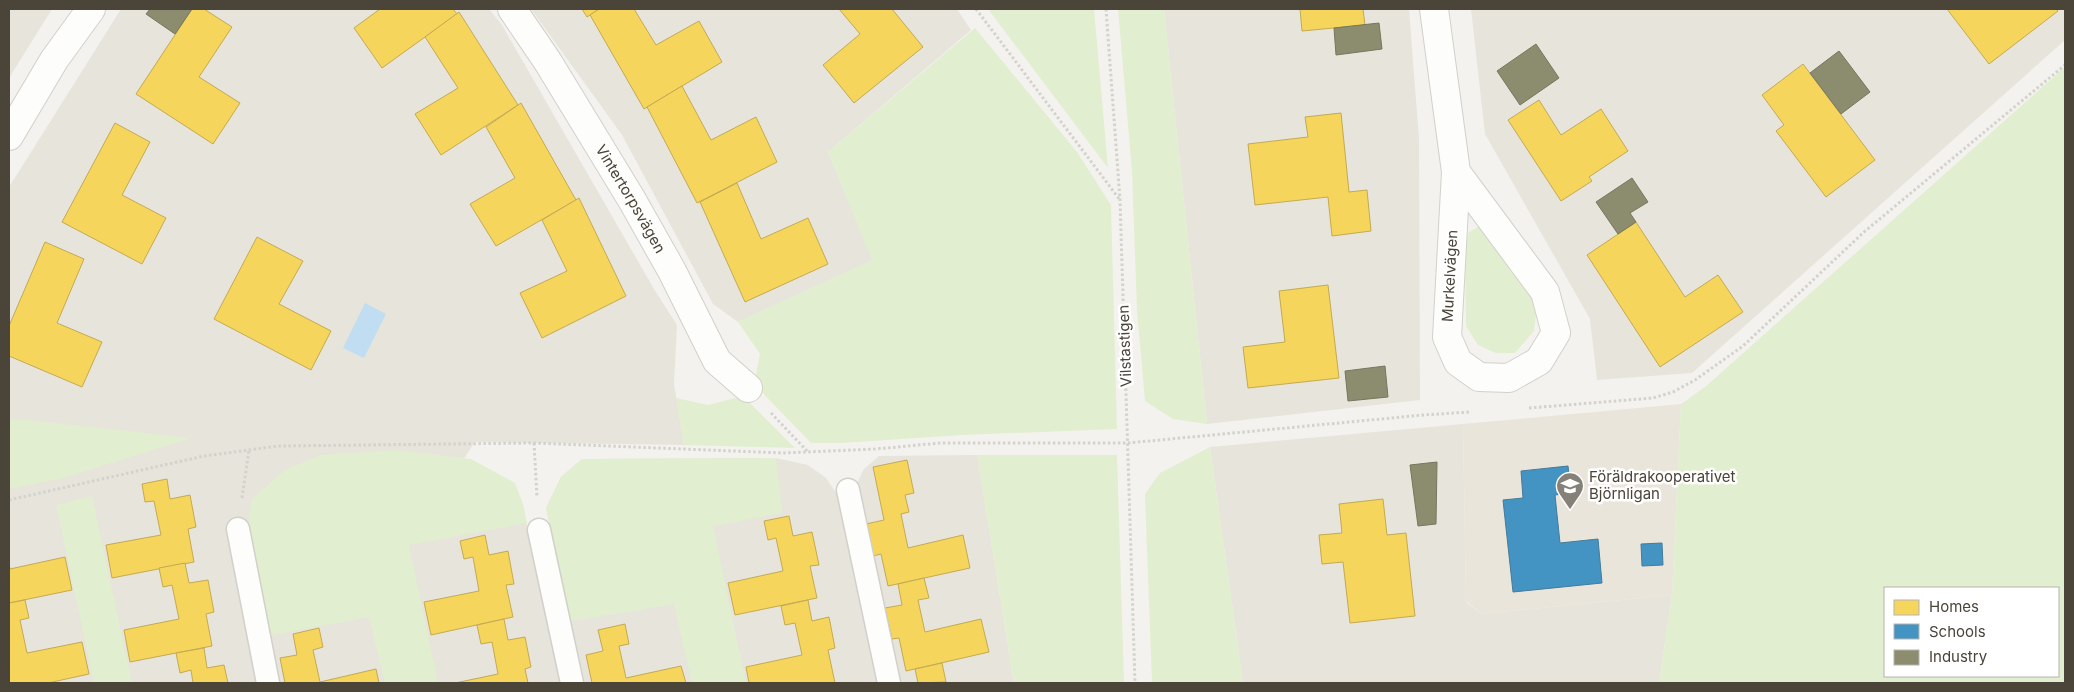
<svg xmlns="http://www.w3.org/2000/svg" width="2074" height="692" font-family="Inter,sans-serif">
  <style>
    .residential { fill: #e7e4dc }
    .education { fill: #eae5da }
    .green { fill: #e1eecf; fill-rule: evenodd }
    .water { fill: #c0ddf1 }
    .homes { fill: #f6d55c; stroke: #c3aa52 }
    .schools { fill: #4393c3; stroke: #457b9a }
    .industry { fill: #8c8c6e; stroke: #78765e }
    .lines { fill: none; stroke-linecap: round; stroke-linejoin: round }
    .lane-casing { stroke: #d2d0cb; stroke-width: 25 }
    .street-casing { stroke: #d2d0cb; stroke-width: 30 }
    .path { stroke: #d3d2cc; stroke-width: 3; stroke-dasharray: 2.5 2.5; stroke-linecap: butt }
    .lane { stroke: #fdfdfc; stroke-width: 22 }
    .street { stroke: #fdfdfc; stroke-width: 28 }
    .labels { text-anchor: middle; stroke-width: 5; stroke-linejoin: round; paint-order: stroke }
    .street-label { font-size: 15px; fill: #4b4439; stroke: #fff }
    .poi-label { font-size: 15px; fill: #4b4439; stroke: #fff; text-anchor: start }
  </style>
  <rect width="100%" height="100%" fill="#f4f2ee"/>
  <g class="residential">
    <polygon points="9,9 52,9 9,78"/>
    <polygon points="121,9 489,9 502,25 654,289 677,325 674,384 684,445 475,442 459,466 523,507 561,683 9,683 9,187"/>
    <polygon points="531,9 957,9 971,30 828,152 873,260 738,322 713,304 622,135"/>
    <polygon points="1164,9 1409,9 1419,139 1420,400 1207,424"/>
    <polygon points="1471,9 2065,9 2065,40 1692,373 1597,380 1590,319 1485,134"/>
    <polygon points="1463,424 1466,602 1481,614 1672,595 1659,683 1243,683 1210,447"/>
    <polygon points="977,455 1014,683 895,683 854,489 864,469 879,456"/>
    <polygon points="776,458 808,465 826,478 839,497 878,683 585,683 546,508 561,477 582,459"/>
  </g>
  <polygon class="education" points="1681,404 1672,595 1481,614 1466,601 1463,424"/>
  <g class="green">
    <polygon points="988,9 1094,9 1108,168"/>
    <polygon points="1118,9 1164,9 1207,424 1173,419 1145,401 1137,310 1132,171"/>
    <polygon points="975,28 1077,152 1111,205 1117,429 962,435 841,443 811,443 754,384 760,354 738,322 872,260 828,152"/>
    <path d="M2065 67V683H1659L1672 595 1681 404 1705 387ZM1885 588H2058V676H1885Z"/>
    <polygon points="1480,226 1491,231 1537,306 1534,331 1515,353 1496,353 1478,345 1466,326 1465,245 1469,232"/>
    <polygon points="743,396 795,448 684,445 676,398 708,405"/>
    <polygon points="9,419 27,420 191,438 63,478 9,489"/>
    <polygon points="1210,447 1243,683 1152,683 1145,494 1160,473"/>
    <polygon points="397,450 471,459 515,483 523,504 527,523 409,545 438,683 385,683 369,617 267,636 248,530 252,499 285,470 321,455"/>
    <polygon points="977,455 1117,455 1124,683 1014,683"/>
    <polygon points="776,458 782,513 713,526 746,683 692,683 674,604 571,621 546,508 561,477 582,459"/>
    <polygon points="92,496 132,683 94,683 56,505"/>
  </g>
  <polygon class="water" points="365,303 386,314 364,358 343,348"/>
  <g class="homes">
    <polygon points="192,9 204,9 232,27 199,77 240,103 213,144 136,94"/>
    <polygon points="380,9 453,9 457,14 382,68 354,28"/>
    <polygon points="582,9 599,9 587,17"/>
    <polygon points="599,9 634,9 656,45 699,21 722,62 644,109 590,15"/>
    <polygon points="839,9 892,9 923,47 854,103 823,65 860,34"/>
    <polygon points="1300,9 1363,9 1365,25 1302,31"/>
    <polygon points="1947,9 2056,9 2058,11 1989,64"/>
    <polygon points="459,12 518,105 441,155 415,114 458,88 425,37"/>
    <polygon points="1803,64 1875,160 1826,197 1776,131 1784,125 1762,95"/>
    <polygon points="682,86 711,140 756,117 777,162 697,203 647,107"/>
    <polygon points="1539,100 1561,135 1601,109 1628,151 1589,177 1592,181 1561,201 1508,120"/>
    <polygon points="521,103 576,200 496,246 470,204 515,178 486,127"/>
    <polygon points="1341,113 1349,192 1367,190 1371,231 1332,236 1328,197 1255,205 1248,144 1308,137 1305,117"/>
    <polygon points="115,123 150,142 122,195 166,218 142,264 62,222"/>
    <polygon points="737,183 761,239 808,218 828,264 745,302 700,202"/>
    <polygon points="579,198 626,296 542,338 520,293 567,271 542,220"/>
    <polygon points="1636,222 1685,297 1718,275 1743,312 1660,367 1587,255"/>
    <polygon points="257,237 303,261 279,304 331,331 311,370 214,319"/>
    <polygon points="45,242 84,259 57,323 102,342 82,387 9,356 9,326"/>
    <polygon points="1328,285 1339,378 1248,388 1243,347 1285,342 1279,291"/>
    <polygon points="907,460 914,493 905,495 909,512 901,514 908,548 963,535 970,568 888,586 881,554 873,556 866,524 884,520 873,467"/>
    <polygon points="167,479 170,499 190,495 196,527 188,529 194,562 112,578 106,545 161,535 154,501 145,502 142,484"/>
    <polygon points="1383,499 1387,535 1406,533 1415,616 1350,623 1343,562 1322,564 1319,535 1342,533 1339,504"/>
    <polygon points="789,516 793,536 812,532 819,565 810,566 817,598 735,615 728,583 783,571 776,538 768,540 764,521"/>
    <polygon points="485,535 489,555 508,551 514,584 506,585 513,617 431,635 424,602 479,591 473,557 464,559 460,541"/>
    <polygon points="65,557 72,590 9,603 9,563 10,569"/>
    <polygon points="185,563 189,583 208,580 214,612 206,614 212,646 130,662 124,630 179,619 172,585 163,587 159,568"/>
    <polygon points="924,578 929,598 918,600 925,632 981,619 989,652 906,671 899,638 892,639 885,608 902,605 898,584"/>
    <polygon points="25,600 29,618 20,620 27,653 82,642 89,674 48,683 9,683 9,603"/>
    <polygon points="808,600 812,621 829,617 835,648 828,650 835,683 749,683 746,667 802,655 795,623 785,625 781,606"/>
    <polygon points="504,619 508,640 525,637 531,667 525,669 528,683 455,683 498,674 492,642 481,644 477,625"/>
    <polygon points="625,624 629,644 619,646 626,678 681,666 686,683 592,683 586,655 603,651 598,630"/>
    <polygon points="319,628 323,647 313,650 320,682 376,669 379,683 285,683 280,658 297,655 293,634"/>
    <polygon points="204,648 207,668 224,665 228,683 193,683 191,670 180,673 176,653"/>
    <polygon points="942,663 946,682 918,683 915,669"/>
  </g>
  <g class="schools">
    <polygon points="1568,466 1571,493 1555,495 1560,543 1598,539 1602,583 1513,592 1503,500 1523,498 1521,471"/>
    <polygon points="1662,543 1663,565 1642,566 1641,544"/>
  </g>
  <g class="industry">
    <polygon points="150,9 192,9 175,34 146,14"/>
    <polygon points="1379,23 1382,49 1336,55 1334,28"/>
    <polygon points="1536,44 1559,78 1520,105 1497,71"/>
    <polygon points="1839,51 1870,92 1841,114 1810,73"/>
    <polygon points="1632,178 1648,202 1630,213 1636,222 1618,234 1596,202"/>
    <polygon points="1385,366 1388,397 1348,401 1345,371"/>
    <polygon points="1437,462 1436,524 1418,526 1410,465"/>
  </g>
  <g class="lines">
    <g class="lane-casing">
      <g id="lane">
        <polyline points="848,490 889,683"/>
        <polyline points="238,529 268,683"/>
        <polyline points="539,530 572,683"/>
      </g>
    </g>
    <g class="street-casing">
      <g id="street">
        <path id="s1" d="M512 9 548 62 632 200 672 271 717 361 748 388"/>
        <polyline points="1434,9 1456,172 1447,337 1458,362 1479,377 1509,378 1539,361 1556,333 1545,292 1456,172"/>
        <polyline points="9,136 54,60 91,9"/>
      </g>
    </g>
    <g class="path">
      <polyline points="976,9 1120,200"/>
      <polyline points="1106,9 1120,200 1135,683"/>
      <polyline points="1529,408 1653,398 1673,392 1695,380 1743,346 1864,232 2065,65"/>
      <polyline points="771,413 808,452"/>
      <polyline points="534,443 537,497"/>
      <polyline points="242,498 249,450"/>
      <polyline points="9,500 204,456 278,446 534,443 783,453 876,449 940,443 1128,443 1423,415 1470,412"/>
    </g>
    <use href="#lane" class="lane"/>
    <use href="#street" class="street"/>
  </g>
  <defs>
    <g id="school-pin" transform="scale(1.4375)"><path d="M0 17L-7.5 6A9.5 9.5 0 1 1 7.5 6Z" fill="#868178" stroke="#fff"/><path d="M0-5L7-2L0 1L-7-2ZM-4 1L0 2.5L4 1V4Q0 6-4 4Z" fill="#fff"/></g>
  </defs>
  <g fill-rule="evenodd">
    <use href="#school-pin" x="1570" y="486"/>
  </g>
  <g class="labels">
    <g class="street-label">
      <text dy="5" stroke="none"><textPath href="#s1" startOffset="224">Vintertorpsvägen</textPath></text>
      <text transform="translate(1450 276) rotate(-87)" y="5">Murkelvägen</text>
      <text transform="translate(1125 346) rotate(-92)" y="5">Vilstastigen</text>
    </g>
    <g class="poi-label">
      <text x="1589" y="482">Föräldrakooperativet<tspan x="1589" dy="17">Björnligan</tspan></text>
    </g>
  </g>
  <rect width="2074" height="692" fill="none" stroke="#4b4439" stroke-width="20"/>
  <rect x="1884" y="587" width="175" height="90" fill="#ffffff" stroke="#b7b4b0"/>
  <rect x="1894" y="600" width="25" height="15" fill="#f6d55c" stroke="#b7b4b0"/>
  <text x="1929" y="612" font-size="15" fill="#4b4439">Homes</text>
  <rect x="1894" y="624" width="25" height="15" fill="#4393c3" stroke="#b7b4b0"/>
  <text x="1929" y="637" font-size="15" fill="#4b4439">Schools</text>
  <rect x="1894" y="650" width="25" height="15" fill="#8c8c6e" stroke="#b7b4b0"/>
  <text x="1929" y="662" font-size="15" fill="#4b4439">Industry</text>
</svg>
